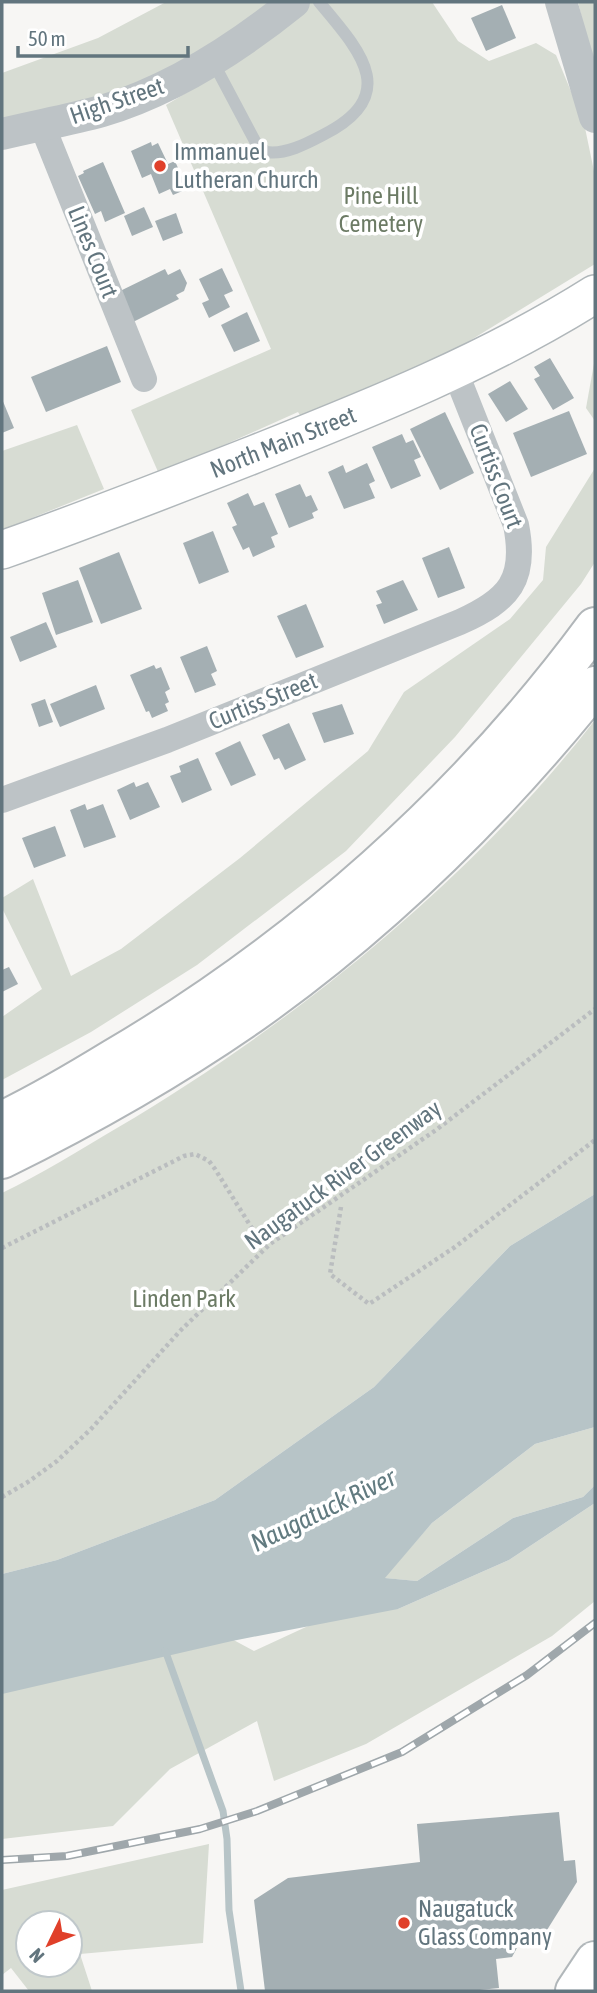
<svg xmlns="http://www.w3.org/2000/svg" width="597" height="1993" font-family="'Asap Condensed',sans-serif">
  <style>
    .green { fill: #d7dcd3; fill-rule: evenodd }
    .water { fill: #b7c4c7 }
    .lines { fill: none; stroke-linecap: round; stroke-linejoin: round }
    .stream { stroke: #b7c4c7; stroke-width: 7 }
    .building { fill: #a4afb3 }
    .secondary-casing { stroke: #b0b7ba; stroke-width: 40 }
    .primary-casing { stroke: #b1b7ba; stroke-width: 42 }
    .motorway-casing { stroke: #b1b6b9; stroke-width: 42 }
    .path { stroke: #babdbf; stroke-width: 4.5; stroke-dasharray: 3.5 3.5; stroke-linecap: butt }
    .service { stroke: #bdc3c6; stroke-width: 12 }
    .minor { stroke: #bdc3c6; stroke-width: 26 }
    .tertiary { stroke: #bdc3c6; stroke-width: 32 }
    .secondary { stroke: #fff; stroke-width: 37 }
    .primary { stroke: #fff; stroke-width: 38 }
    .motorway { stroke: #fff; stroke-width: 38 }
    .rail-casing { stroke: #9fa7ab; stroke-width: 8 }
    .rail { stroke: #fff; stroke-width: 5; stroke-dasharray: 16; stroke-linecap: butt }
    .poi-dot { fill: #e0402a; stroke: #fff; stroke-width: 2.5 }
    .labels { text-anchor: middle; stroke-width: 7; stroke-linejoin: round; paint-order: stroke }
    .street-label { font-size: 24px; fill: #62757e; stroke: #fff }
    .poi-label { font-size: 24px; fill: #62757e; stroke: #fff; text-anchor: start }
    .park-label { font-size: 24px; fill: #6c7b65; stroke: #fff }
    .water-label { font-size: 26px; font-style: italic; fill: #627b80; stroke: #fff }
  </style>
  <rect width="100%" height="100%" fill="#f7f6f4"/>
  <g class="green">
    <polygon points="166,2 282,2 147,88 2,125 2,73 98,38"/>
    <polygon points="303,2 432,2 458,41 489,61 536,43 556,55 584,123 595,176 595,264 453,351 301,417 298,412 159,474 131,410 271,349 166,105 226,69"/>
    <polygon points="578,2 595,2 595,74"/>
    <polygon points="595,358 595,421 586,408"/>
    <polygon points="77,425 104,489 2,530 2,451"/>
    <polygon points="595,468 595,562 581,584 455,737 346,851 197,965 91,1032 2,1080 2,1017 42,989 2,908 2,898 33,879 71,976 121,949 240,858 368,751 404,692 510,619 543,580 546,547"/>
    <path d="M595 720V1194L510 1246 374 1387 215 1500 57 1560 2 1574V1193C41 1174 80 1150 117 1128 293 1024 469 882 595 720Z"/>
    <polygon points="595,1427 595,1485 583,1497 513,1518 417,1581 384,1578 432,1523 535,1444"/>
    <polygon points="595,1503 595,1601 552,1636 366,1744 274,1781 257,1721 170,1769 113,1826 2,1839 2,1669 202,1623 254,1651 347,1608 398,1609 509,1560"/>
    <path d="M209 1844 203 1943 80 1954 92 1991H29L11 1968 2 1975V1890ZM28 1923H70V1965H28Z"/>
  </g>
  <polygon class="water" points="595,1194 595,1427 535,1444 432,1523 385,1578 417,1581 513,1518 583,1497 595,1485 595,1503 509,1560 398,1609 232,1641 2,1694 2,1574 57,1560 215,1500 374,1387 510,1246"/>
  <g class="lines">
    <polyline class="stream" points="165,1650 223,1811 227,1839 229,1910 241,1991"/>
  </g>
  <g class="building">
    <polygon points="502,5 516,38 486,51 471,18"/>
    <polygon points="151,142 152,146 158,143 168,164 175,161 187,189 173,195 170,189 159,194 151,174 142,178 131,151"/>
    <polygon points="103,162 125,213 105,222 101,211 95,214 78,176 84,173 83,171"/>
    <polygon points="144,207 153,227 132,236 124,216"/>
    <polygon points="176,213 183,233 163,241 155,221"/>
    <polygon points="222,268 233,291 224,295 230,307 209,318 202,303 209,300 199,279"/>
    <polygon points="165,269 168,275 180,269 187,283 184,291 176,295 179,299 131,323 116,293"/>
    <polygon points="247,312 260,341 234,352 221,325"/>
    <polygon points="107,346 121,382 46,412 31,377"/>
    <polygon points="550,358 574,398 553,410 534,379 540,376 534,367"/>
    <polygon points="510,381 528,409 506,422 488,394"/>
    <polygon points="2,399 14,428 2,433"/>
    <polygon points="569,411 587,454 531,477 513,433"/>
    <polygon points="445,412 474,473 440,490 410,429"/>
    <polygon points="402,434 406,443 413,440 421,457 414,460 421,476 391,489 372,447"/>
    <polygon points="367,463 375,481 369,484 375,498 344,509 328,472 343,465 346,473"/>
    <polygon points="300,484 306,497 311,495 318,510 312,513 314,518 289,528 275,494"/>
    <polygon points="248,493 254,506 264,502 278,534 271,537 275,547 253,557 249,547 243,550 232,527 237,525 227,503"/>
    <polygon points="213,531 229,572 199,584 183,543"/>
    <polygon points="449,547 465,588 438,598 422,558"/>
    <polygon points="119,552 142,609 101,624 79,568"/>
    <polygon points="78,580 93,622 56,635 42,593"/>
    <polygon points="403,580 418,610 384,624 376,605 382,603 376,591"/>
    <polygon points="306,604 324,647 296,658 277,616"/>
    <polygon points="46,622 57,647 20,662 10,637"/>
    <polygon points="207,646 217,671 211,674 216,685 195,693 180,657"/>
    <polygon points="154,665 156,669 161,667 170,689 165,692 169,702 165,704 168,711 152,718 149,711 146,712 130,675"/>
    <polygon points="96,685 105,709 60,727 50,704"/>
    <polygon points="45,699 53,722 39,727 31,704"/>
    <polygon points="342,704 354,734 324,743 312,713"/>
    <polygon points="289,723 306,760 285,770 279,758 274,760 262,735"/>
    <polygon points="240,741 256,775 231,786 215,753"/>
    <polygon points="198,758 212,790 182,803 170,776 181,772 179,766"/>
    <polygon points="134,782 136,787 148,782 160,807 130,820 117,790"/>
    <polygon points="85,804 87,810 103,804 116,837 84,848 70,810"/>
    <polygon points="55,826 66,856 34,868 22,838"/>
    <polygon points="9,967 18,984 2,992 2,970"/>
    <polygon points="559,1812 564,1861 575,1860 577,1882 537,1946 518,1946 512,1957 496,1959 499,1988 470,1991 265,1991 254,1900 288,1878 420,1862 417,1824"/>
  </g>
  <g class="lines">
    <g class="secondary-casing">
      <g id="secondary">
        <path id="s1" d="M2 550C87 520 171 487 255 454 371 408 489 361 595 294"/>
      </g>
    </g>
    <g class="primary-casing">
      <polyline id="primary" points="575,1991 595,1961"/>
    </g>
    <g class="motorway-casing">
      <g id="motorway">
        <path d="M2 1121C40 1103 77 1081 113 1059 300 949 466 802 595 627"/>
        <path d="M2 1159C89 1116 174 1068 254 1012 382 921 497 808 595 686"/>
      </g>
    </g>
    <g class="path">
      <polyline points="341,1207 330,1274 369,1304 455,1247 595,1140"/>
      <polyline points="2,1248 184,1156 195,1154 209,1161 215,1169 258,1238 269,1244"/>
      <polyline points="2,1497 28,1482 57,1461 91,1429 181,1330 270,1244 436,1130 595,1009"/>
    </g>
    <path class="service" d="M212 60 256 143 266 152C285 155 306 144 323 135 402 95 360 51 319 2"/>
    <g class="minor">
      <polyline points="42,125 144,379"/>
      <path d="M2 800 167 740 460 622C509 600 527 580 516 525L455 371"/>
    </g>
    <g class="tertiary">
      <polyline points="561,2 595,117"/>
      <path d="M2 134C35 126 69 120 102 111 173 90 237 48 294 2"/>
    </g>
    <use href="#secondary" class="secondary"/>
    <use href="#primary" class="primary"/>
    <use href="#motorway" class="motorway"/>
    <g class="rail-casing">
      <polyline id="rail" points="2,1860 67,1856 200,1829 257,1811 402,1752 527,1675 595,1623"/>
    </g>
    <use href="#rail" class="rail"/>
  </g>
  <g class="poi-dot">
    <circle cx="160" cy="166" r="7"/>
    <circle cx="404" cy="1923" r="7"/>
  </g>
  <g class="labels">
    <g class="street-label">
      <text transform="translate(117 101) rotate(-19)" y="8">High Street</text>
      <text transform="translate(93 252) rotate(68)" y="8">Lines Court</text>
      <text dy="8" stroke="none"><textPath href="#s1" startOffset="301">North Main Street</textPath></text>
      <text transform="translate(496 476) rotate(69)" y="8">Curtiss Court</text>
      <text transform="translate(263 701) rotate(-22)" y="8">Curtiss Street</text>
      <text transform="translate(343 1175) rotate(-36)" y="8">Naugatuck River Greenway</text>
    </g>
    <g class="poi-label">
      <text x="174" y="160">Immanuel<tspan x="174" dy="28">Lutheran Church</tspan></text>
      <text x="418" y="1917">Naugatuck<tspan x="418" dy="28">Glass Company</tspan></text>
    </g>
    <g class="park-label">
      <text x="381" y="204">Pine Hill<tspan x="381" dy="28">Cemetery</tspan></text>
      <text x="184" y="1307">Linden Park</text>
    </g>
    <g class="water-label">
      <text transform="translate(323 1510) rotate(-26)" y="9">Naugatuck River</text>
    </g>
  </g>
  <rect width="597" height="1993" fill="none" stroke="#62757e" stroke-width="7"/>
  <g transform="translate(49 1944) rotate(227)"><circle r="33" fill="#ffffff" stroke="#c0c8cb" stroke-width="2"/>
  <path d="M0-5L12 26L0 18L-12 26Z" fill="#e0402a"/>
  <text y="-10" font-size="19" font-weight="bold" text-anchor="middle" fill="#62757e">N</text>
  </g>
  <path d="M18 46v10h170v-10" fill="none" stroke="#62757e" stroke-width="3.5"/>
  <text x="28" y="46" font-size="21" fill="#62757e" stroke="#ffffff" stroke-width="5" paint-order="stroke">50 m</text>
</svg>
